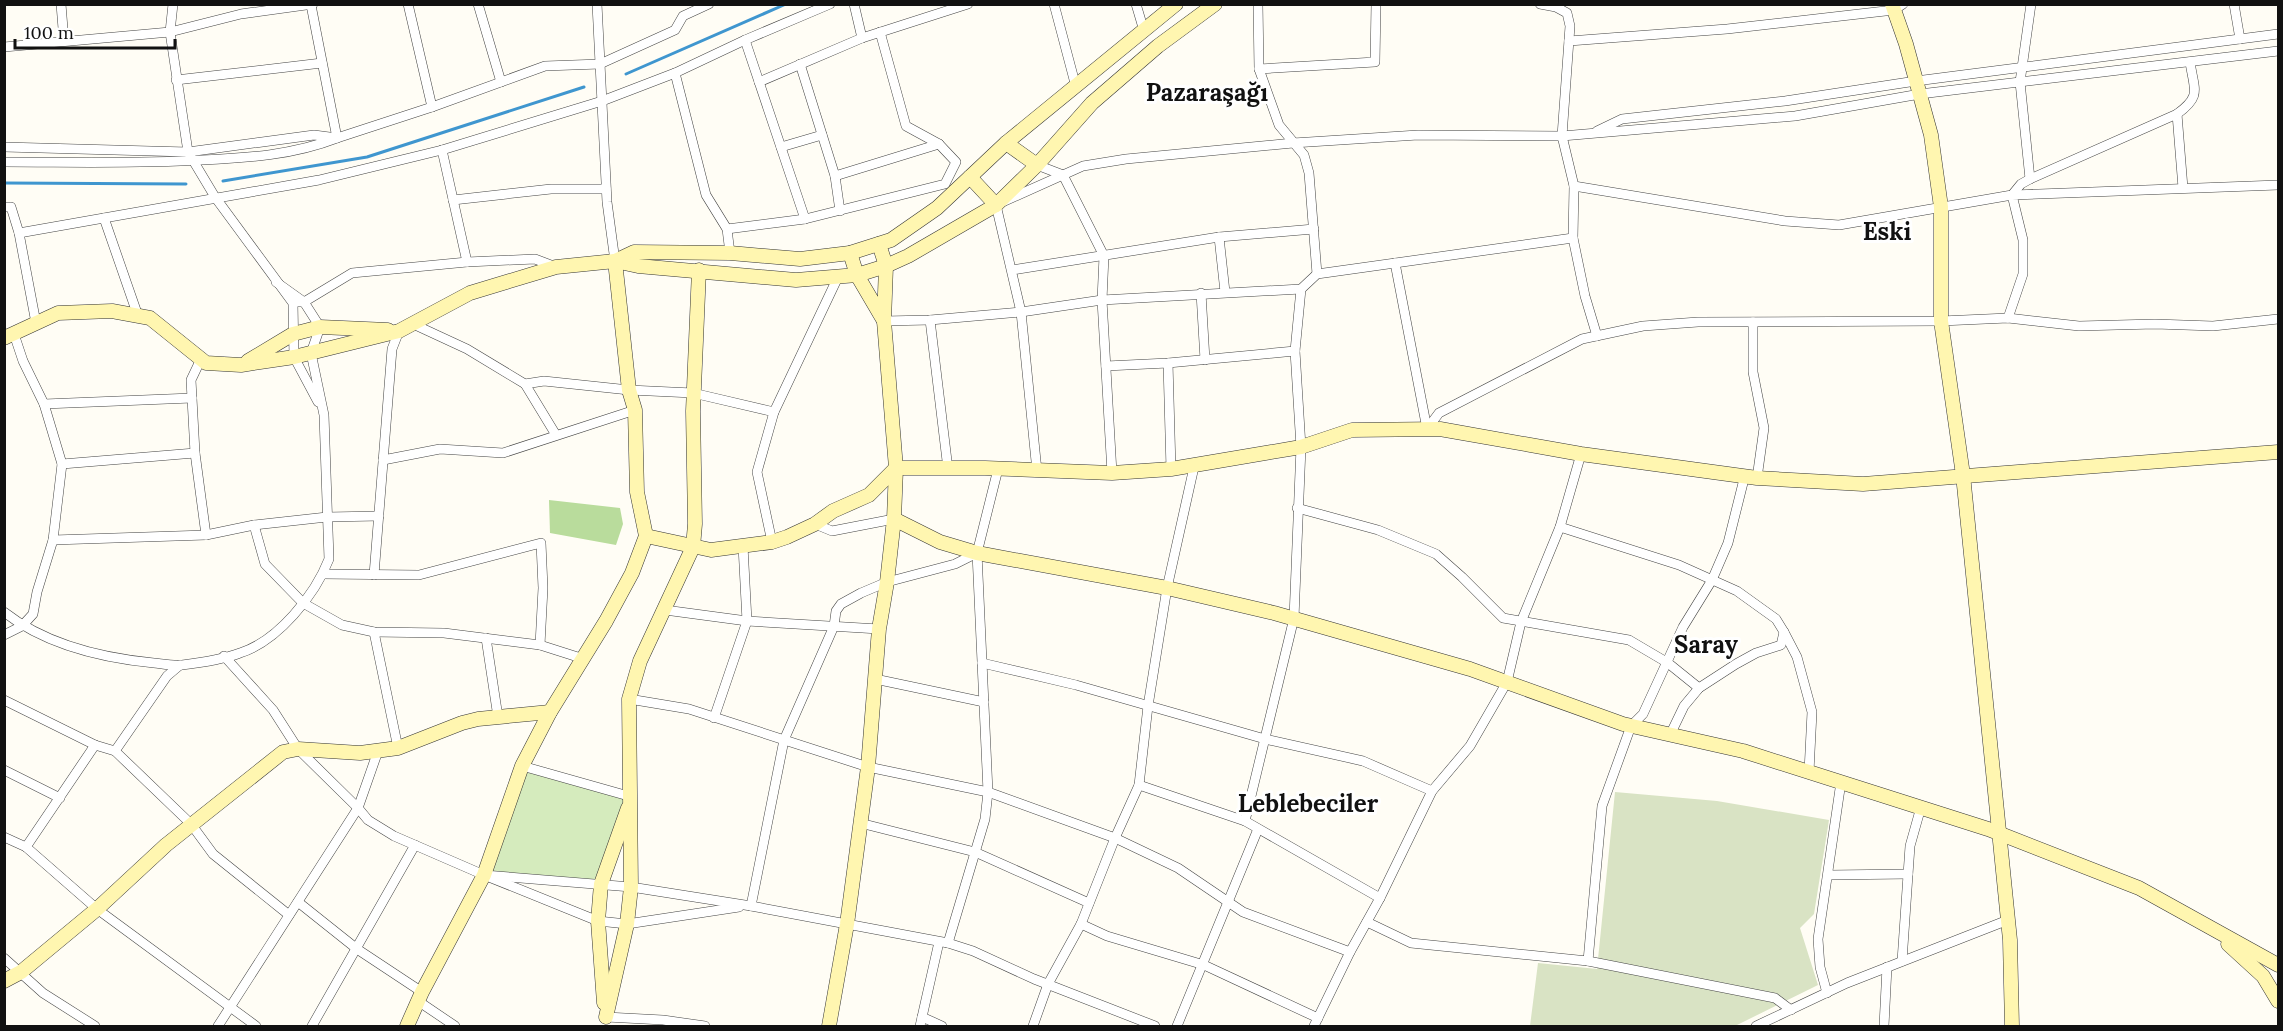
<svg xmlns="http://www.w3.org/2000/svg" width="2283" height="1031" font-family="Lora,serif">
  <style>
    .green { fill: #d5ebbd }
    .forest { fill: #b9dc9c }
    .cemetery { fill: #d9e3c4 }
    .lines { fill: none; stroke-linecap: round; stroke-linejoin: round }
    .stream { stroke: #3f96cf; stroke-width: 3 }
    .street-casing { stroke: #444; stroke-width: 10 }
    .secondary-casing { stroke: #333; stroke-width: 15 }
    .street { stroke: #fff; stroke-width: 9 }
    .secondary { stroke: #fff6b0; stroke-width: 14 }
    .labels { text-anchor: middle; stroke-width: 6; stroke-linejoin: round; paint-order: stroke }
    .district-label { font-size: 24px; font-weight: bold; fill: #111; stroke: #fff }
  </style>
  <rect width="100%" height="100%" fill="#fffdf5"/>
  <polygon class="green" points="522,766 632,797 601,884 484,875"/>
  <polygon class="forest" points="549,500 620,508 623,524 616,545 550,533"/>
  <polygon class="cemetery" points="1615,792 1717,801 1829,820 1814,914 1800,928 1818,985 1735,1026 1530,1026 1538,963 1597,969"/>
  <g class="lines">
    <g class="stream">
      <polyline points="626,74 786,4"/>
      <polyline points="223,181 367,157 584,87"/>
      <polyline points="4,183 186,184"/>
    </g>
    <g class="street-casing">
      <g id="street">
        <polyline points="61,4 64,41"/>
        <polyline points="173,4 170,32 188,152 215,197 293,303 294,357 318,402"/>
        <polyline points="408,4 432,107"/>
        <polyline points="478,4 501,82"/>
        <polyline points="597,4 607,202 615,261"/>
        <polyline points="854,4 862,38"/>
        <polyline points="1054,4 1076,87"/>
        <polyline points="1136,4 1144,31"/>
        <polyline points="1258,4 1259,69 1279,125 1304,155 1309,173 1317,274"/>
        <polyline points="1540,4 1556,7 1567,13 1570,26 1562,136 1574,186 1573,238 1585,296 1597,336"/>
        <polyline points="2234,4 2240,39"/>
        <polyline points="745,40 805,219"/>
        <polyline points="1569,41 1727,29 1894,10 1903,4"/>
        <polyline points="4,47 170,32 241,14 313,4"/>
        <polyline points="800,64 835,176 840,211"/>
        <polyline points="1259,69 1375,62 1376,4"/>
        <polyline points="675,73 706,195 727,229 730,253"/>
        <polyline points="176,80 322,63"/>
        <polyline points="759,82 862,38 968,4"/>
        <polyline points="2177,114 2183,188"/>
        <polyline points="1597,131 1622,119 1785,101 1916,81 2278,34"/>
        <polyline points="4,147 188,152 314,135 337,138 432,107 545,66 600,64 675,30 683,16 709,4"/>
        <polyline points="781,147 822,135"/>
        <polyline points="442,150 467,262"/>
        <path d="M4 162C70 162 136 164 202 160 248 158 293 155 337 138L311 5"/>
        <polyline points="1037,165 1063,175 1104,256 1102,300 1112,473"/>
        <polyline points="835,176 939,144"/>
        <polyline points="2030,179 2020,82 2031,4"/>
        <path d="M1574 186 1785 221 1839 225 2012 195 2021 184 2030 179 2177 114C2202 96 2194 90 2190 62"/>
        <polyline points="453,200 551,189 606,189"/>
        <polyline points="4,207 11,207 19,233 36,323"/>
        <polyline points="104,218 138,316"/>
        <polyline points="727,229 805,219 945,184 956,162 939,144 906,126 880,32"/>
        <polyline points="19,233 319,180 442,150 602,101 675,73 745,40 830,4"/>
        <polyline points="1219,237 1225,292"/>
        <polyline points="1395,263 1427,429"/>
        <polyline points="1012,270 1219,237 1314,229"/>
        <polyline points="1201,293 1205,360"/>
        <polyline points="298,302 304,302 352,273 467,262 535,259 556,267"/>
        <polyline points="2008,318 2023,274 2023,240 2012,195 2278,185"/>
        <polyline points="930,320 948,469"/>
        <polyline points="884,321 930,320 1021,312 1102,300 1301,289 1317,274 1573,238"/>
        <polyline points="1753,322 1753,372 1764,428 1757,478"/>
        <polyline points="413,324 467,349 525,384 556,435"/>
        <polyline points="201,359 191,380 195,453 206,535"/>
        <polyline points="1168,363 1171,469"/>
        <polyline points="1106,366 1168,363 1295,351"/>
        <polyline points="525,384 544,381 629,390 693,393 774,412"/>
        <polyline points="44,404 192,398"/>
        <polyline points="1427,429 1439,413 1582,339 1643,326 1698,322 1941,321 2008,318 2079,326 2155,324 2213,326 2278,319"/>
        <polyline points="383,460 440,449 503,453 635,410"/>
        <polyline points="62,464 195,453"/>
        <polyline points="1037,471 1021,312 996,205 1083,166 1126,159 1293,143 1418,135 1562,136 1795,116 1920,94 2278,51"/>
        <polyline points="1297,508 1378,530 1436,554 1462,577 1503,618 1629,640 1668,663 1699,688"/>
        <polyline points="815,524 832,531 894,519"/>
        <polyline points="254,525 265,564 303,603 342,625 374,632 444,633 540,645 584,659"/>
        <polyline points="1560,527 1679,565 1737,591 1776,619 1784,632 1781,645 1756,653 1736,664 1699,688 1684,706 1670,735"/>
        <polyline points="53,540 206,535 254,525 327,517 379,516"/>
        <polyline points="772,542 757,472 774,412 838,277"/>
        <polyline points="323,574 419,575 541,543 543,588 540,645"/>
        <polyline points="374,575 392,349 399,331"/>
        <polyline points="665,610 747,621 879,629"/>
        <path d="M4 612C46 645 102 658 154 663 163 664 173 666 182 665 199 663 224 659 240 653 278 641 315 595 329 559L324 415 311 353 320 327 304 302 276 282"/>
        <polyline points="374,632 398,748"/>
        <polyline points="1784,632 1797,657 1812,712 1809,772"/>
        <polyline points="4,635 22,626 33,614 37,592 53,540 62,464 44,404 23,361 14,334"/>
        <polyline points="486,638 498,717"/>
        <polyline points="224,656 273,710 298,749 358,808 368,820 394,836 484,875 598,921 627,924 739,907"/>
        <polyline points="982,663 1076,685 1265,739 1363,761 1432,791"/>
        <polyline points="875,679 984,702"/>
        <polyline points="629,699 689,709 868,767 988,792 1115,838 1178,868 1243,912 1350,952"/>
        <polyline points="4,700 95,745 115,751 191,824 213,854 289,915"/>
        <polyline points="714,718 747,621 743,546"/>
        <polyline points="115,751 167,676 180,665"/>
        <polyline points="522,766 632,797"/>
        <polyline points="4,770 60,798"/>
        <polyline points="1139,785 1245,821 1380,898"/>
        <polyline points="1245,821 1294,618 1301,447 1295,351 1301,289"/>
        <polyline points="860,823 975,852 1089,903"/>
        <polyline points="4,837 26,847 97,909 256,1026"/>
        <polyline points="26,847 95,745"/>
        <polyline points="484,875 631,887 751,906 948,943 973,951 1034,979 1155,1026"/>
        <polyline points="1829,875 1908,874"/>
        <polyline points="298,902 357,949 422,992"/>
        <polyline points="751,906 784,740 834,626 836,611 841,604 861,593 887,582 955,564 977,553"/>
        <polyline points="1367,922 1411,943 1588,961 1602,806 1631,726 1643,714 1683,627 1712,580 1728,543 1745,475"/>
        <polyline points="1081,924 1107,936 1204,965 1318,1018"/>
        <polyline points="948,943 985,819 988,792 977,553 998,469"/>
        <polyline points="4,958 43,993 95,1026"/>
        <polyline points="1588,961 1775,998 1791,1010"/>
        <polyline points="1902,961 1910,846 1921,807"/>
        <polyline points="1827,993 1820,967 1818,939 1841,782"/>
        <polyline points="418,1001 455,1026"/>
        <polyline points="606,1017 663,1020 705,1026"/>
        <polyline points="922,1017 942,1026"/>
        <polyline points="218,1026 358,808 378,751"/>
        <polyline points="312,1026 415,845"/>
        <polyline points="920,1026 939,942"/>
        <polyline points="1033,1026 1048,984 1081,924 1115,838 1139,785 1148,706 1167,588 1194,467"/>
        <polyline points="1177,1026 1258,829"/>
        <polyline points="1314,1026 1350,952 1380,898 1432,791 1470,746 1507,682 1521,622 1560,527 1581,454"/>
        <polyline points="1756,1026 1847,983 2008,920"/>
        <polyline points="1884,1026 1887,967"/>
      </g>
    </g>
    <g class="secondary-casing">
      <g id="secondary">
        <polyline points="1892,4 1906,44 1931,135 1941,207 1941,321 1963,475 2010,940 2012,1026"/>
        <polyline points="1006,143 1037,165"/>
        <polyline points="970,177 996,205"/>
        <polyline points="850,253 857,275 884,321 886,266 879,244"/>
        <polyline points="615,261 634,252 730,253 800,259 850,253 891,240 937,208 1006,143 1176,4"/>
        <polyline points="4,338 58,313 112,311 150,318 206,363 241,365 294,357 399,331 470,293 556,267 615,261 638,266 796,280 857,275 886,266 908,256 996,205 1037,165 1092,103 1158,46 1215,4"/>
        <polyline points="248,361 293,334 320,327 388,330"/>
        <polyline points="894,519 940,542 977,553 1167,588 1274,613 1470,669 1623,724 1743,751 1988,829 2139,888 2278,965"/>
        <polyline points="646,536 711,550 772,542 787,537 815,524 833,511 869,495 896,468 985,468 1112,473 1171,469 1301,447 1352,430 1440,429 1581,454 1757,478 1863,484 2278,452"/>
        <polyline points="2228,944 2263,976 2278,1001"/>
        <polyline points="4,981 21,972 97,909 166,845 283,752 298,749 360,753 398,748 462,723 478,719 550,712"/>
        <polyline points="604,1003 598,921 601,884 628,808"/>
        <polyline points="606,1017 627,924 631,887 629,699 640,661 693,547 695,524 693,411 699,270"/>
        <polyline points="407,1026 422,992 484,875 522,766 550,712 606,621 632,573 646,536 637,492 635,410 629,390 615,261"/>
        <polyline points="829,1026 847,924 868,767 879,629 887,582 894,519 896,468 884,321"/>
      </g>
    </g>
    <use href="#street" class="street"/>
    <use href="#secondary" class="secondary"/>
  </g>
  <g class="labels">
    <g class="district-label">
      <text x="1207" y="101">Pazaraşağı</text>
      <text x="1887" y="240">Eski</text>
      <text x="1706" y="653">Saray</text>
      <text x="1308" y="812">Leblebeciler</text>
    </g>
  </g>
  <rect width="2283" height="1031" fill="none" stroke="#111111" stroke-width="12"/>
  <path d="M15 39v9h160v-9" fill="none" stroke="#111111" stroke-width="3"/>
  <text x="24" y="39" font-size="18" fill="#111111" stroke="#ffffff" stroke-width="4.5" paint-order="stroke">100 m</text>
</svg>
